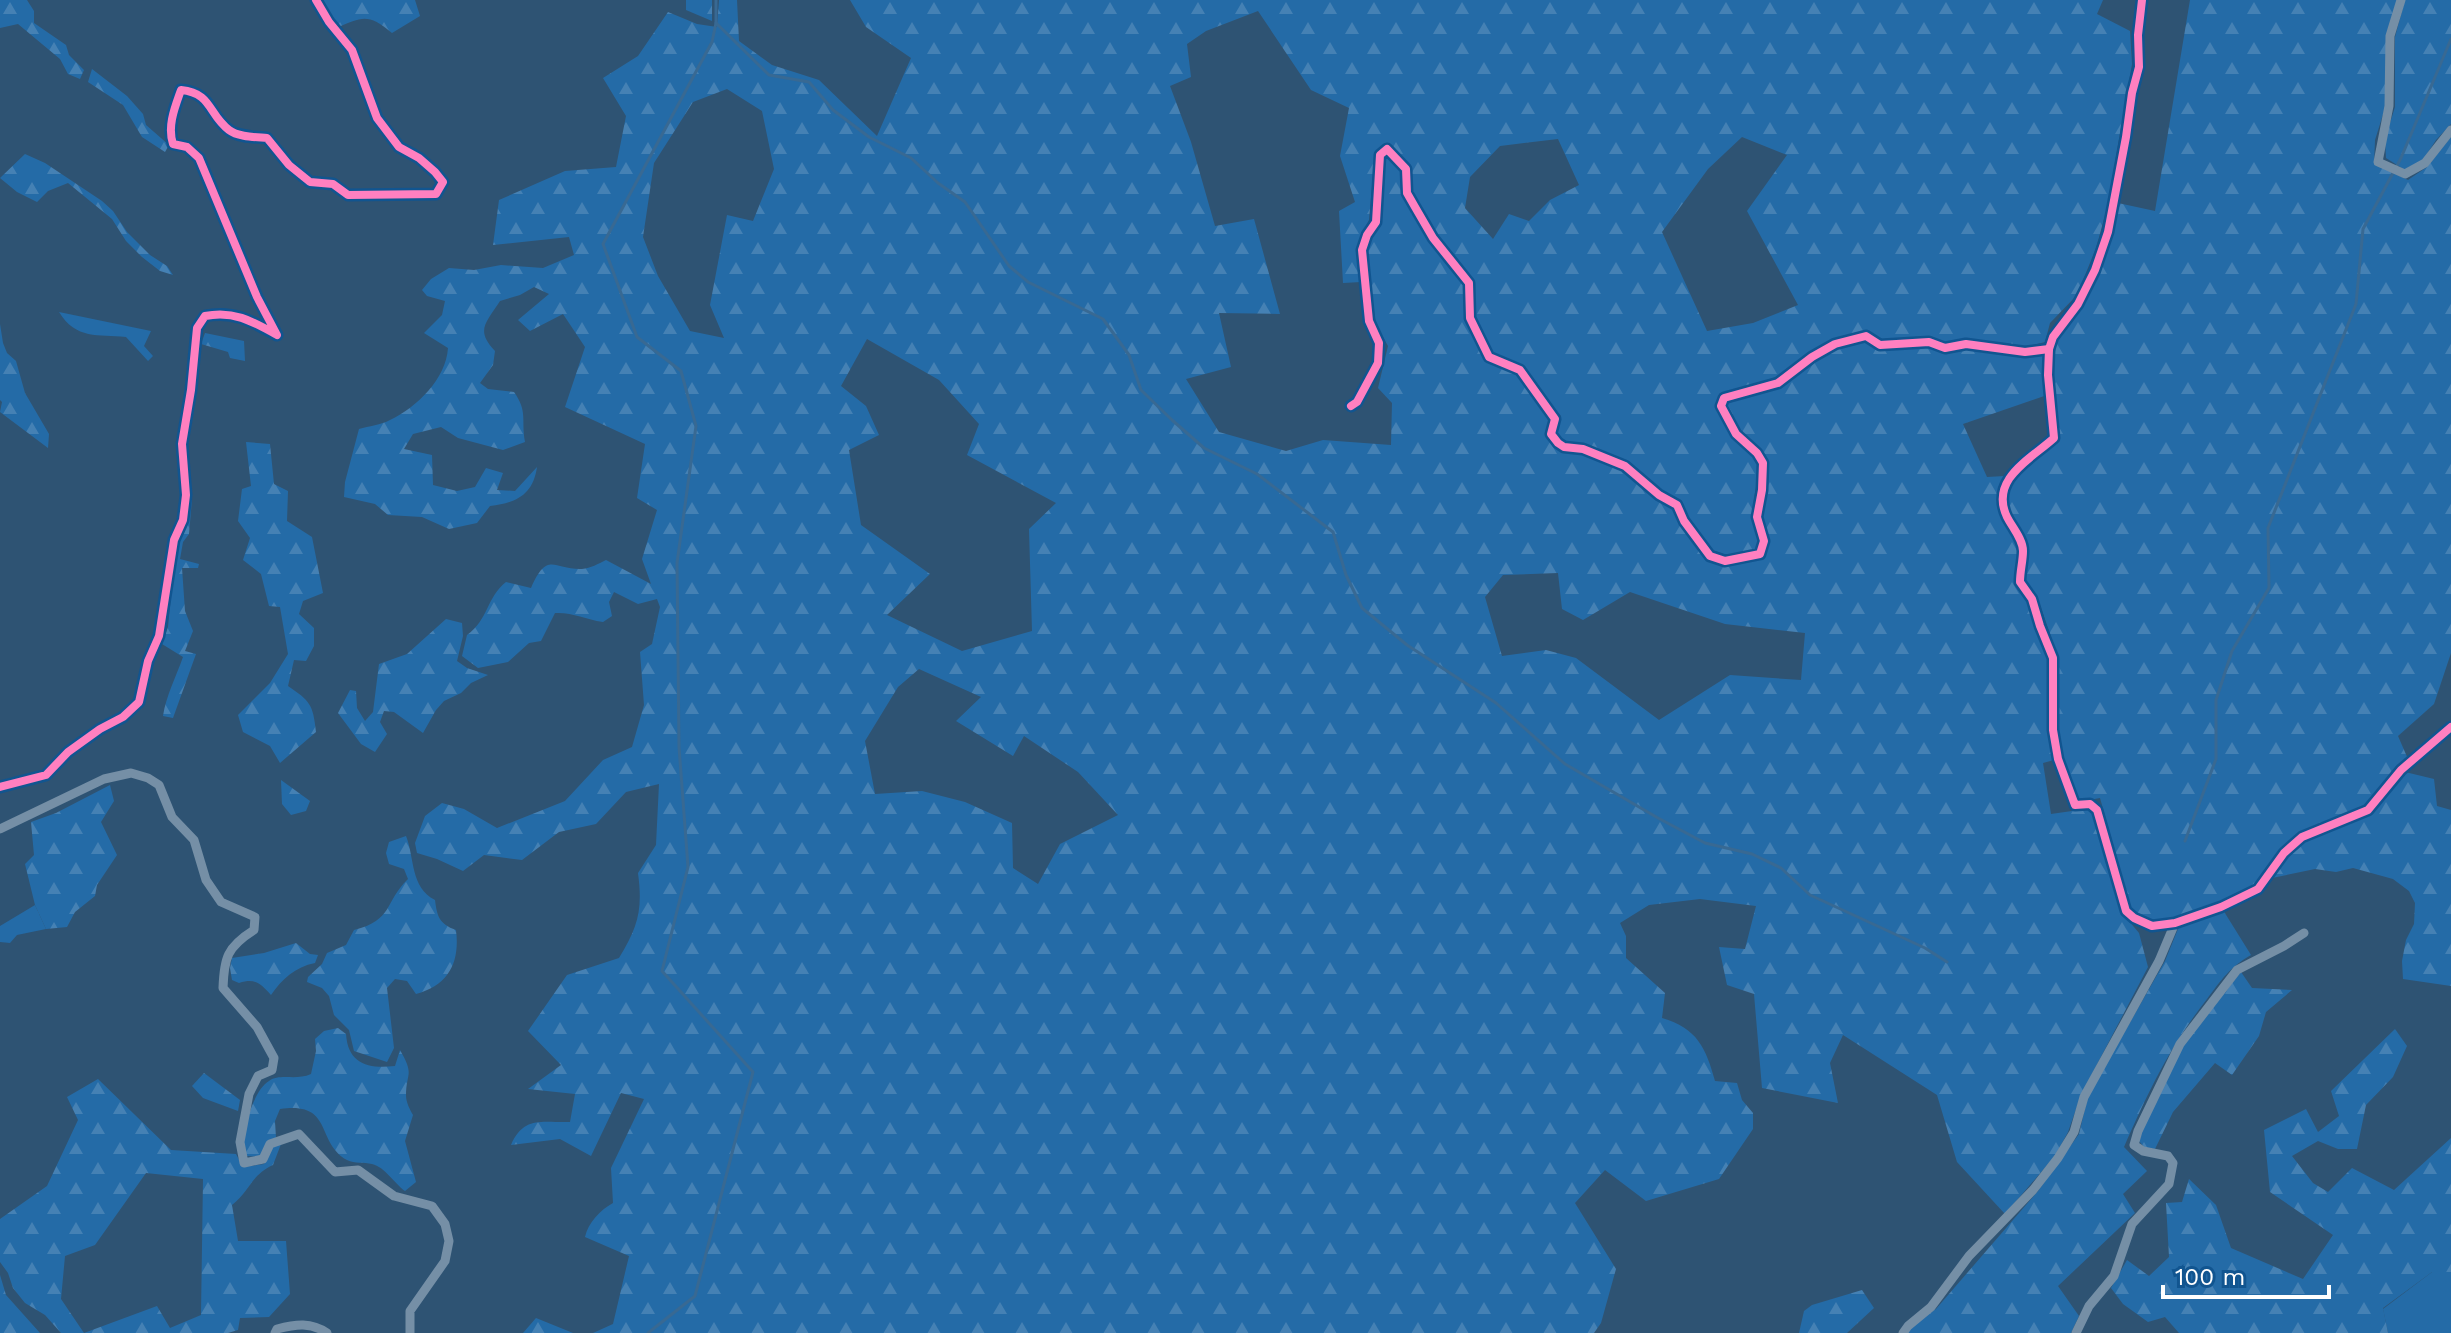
<svg xmlns="http://www.w3.org/2000/svg" width="2451" height="1333" font-family="'Work Sans',sans-serif">
  <style>
    .green { fill: #246ba7 }
    .forest { fill: url(#forest-firs); fill-rule: evenodd }
    .lines { fill: none; stroke-linecap: round; stroke-linejoin: round }
    .stream { stroke: #386993; stroke-width: 3 }
    .minor { stroke: #758fa6; stroke-width: 9 }
    .cycleway-casing { stroke: #115590; stroke-width: 13 }
    .cycleway { stroke: #ff80c0; stroke-width: 8 }
  </style>
  <defs>
    <pattern id="forest-firs" width="22" height="20" patternUnits="userSpaceOnUse" patternTransform="scale(2)"><rect width="22" height="20" fill="#246ba7"/><path d="M5 1l3.5 6h-7zM16 11l3.5 6h-7z" fill="#4581b4"/></pattern>
  </defs>
  <rect width="100%" height="100%" fill="#2e5373"/>
  <g class="green">
    <path d="M59 312 151 331 144 346 153 356 148 361 126 337C98 334 76 340 59 312Z"/>
    <polygon points="35,905 46,929 17,935 10,943 0,942 0,926"/>
    <polygon points="2432,1272 2451,1272 2451,1333 2388,1333 2383,1309"/>
  </g>
  <g class="forest">
    <polygon points="0,0 27,0 34,11 34,23 66,45 69,55 84,70 80,79 68,74 60,59 18,24 0,28"/>
    <path d="M323 0H415L420 16 392 33C369 14 363 16 337 28Z"/>
    <polygon points="686,0 712,0 712,21 686,10"/>
    <path d="M719 0H737L739 41 772 65 819 80 877 136 911 58 866 27 850 0H2103L2097 14 2130 31 2132 64 2107 208 2096 248 2077 295 2050 323 2045 342 2025 347 1965 339 1942 345 1928 336 1881 341 1868 332 1849 335 1832 342 1809 354 1776 377 1718 397 1716 409 1735 440 1757 460 1758 473 1753 506 1754 520 1759 531 1757 549 1740 554 1726 555 1713 550 1689 519 1679 501 1642 478 1627 461 1584 446 1564 444 1557 434 1561 416 1547 403 1523 367 1492 353 1475 316 1471 281 1444 248 1416 205 1409 189V164L1385 145 1375 153 1369 220 1362 234 1358 252 1361 282 1343 283 1339 211 1355 202 1340 156 1349 108 1311 90 1258 11 1206 31 1187 44 1191 77 1170 86 1191 142 1215 226 1254 219 1280 314 1219 313 1231 367 1186 379 1219 432 1286 451 1323 440 1391 445 1392 403 1378 388 1388 346 1376 325 1366 250 1370 236 1380 223 1383 157 1386 153 1404 170V195L1431 241 1467 285V319L1487 360 1519 373 1551 423 1548 435 1558 448 1585 454 1625 470 1639 485 1675 509 1684 526 1711 559 1728 565 1745 563 1763 556 1767 540 1760 515 1765 488V461L1737 429 1725 408 1727 402 1783 386 1814 359 1855 341 1867 340 1883 349 1930 345 1947 352 1967 346 2025 355 2044 352 2047 395 1963 424 1987 477 2005 476C1994 506 2007 522 2021 548L2015 568 2017 582 2030 602 2037 629 2051 658 2049 733 2054 760 2043 763 2051 814 2079 810H2091L2098 826 2123 914 2139 933 2148 967 2081 1095 2068 1132 2055 1156 2005 1214 1957 1162 1937 1095 1843 1035 1830 1063 1838 1103 1762 1088 1754 994 1727 985 1719 947 1745 949 1756 906 1700 899 1649 905 1620 923 1626 936V958L1665 993 1662 1018C1697 1028 1706 1048 1715 1081L1737 1083 1742 1100 1753 1113V1129L1719 1179 1646 1201 1605 1170 1575 1203 1616 1269 1601 1323 1594 1333H593L613 1324 629 1256 585 1237C588 1223 600 1210 613 1203L611 1168 644 1099 621 1093 591 1156 560 1139 511 1145C524 1115 543 1123 570 1122L575 1094 528 1089 561 1065 528 1031 567 975 619 958C638 927 643 910 638 873L656 845 659 784 626 792 596 824 559 832 522 860 484 855 463 871 437 859 417 853 415 843 425 816 442 803 464 809 497 828 565 801 603 760 632 747 644 705 640 652 652 644 660 607 657 599 638 604 614 592 609 602 612 616 603 622C585 619 572 612 555 613L541 641 529 643 508 662 478 668 462 656 467 635C489 619 486 598 506 582L531 588C548 550 553 570 582 569 591 568 598 564 606 560L651 584 642 559 657 510 637 498 645 444 565 407 585 347 563 314 530 331 518 320 549 294 534 287 520 295 500 301C486 323 475 330 495 351L493 365 480 383 488 389 514 392C528 412 521 419 525 442L503 450 458 438 441 427 413 434 404 449 432 455 433 485 457 491 475 487 486 468 503 473 497 490 515 491 537 467C533 495 516 503 490 506L477 523 449 529 422 517 388 515 375 504 344 497 345 482 359 429C369 426 381 425 390 420 417 407 446 379 448 348L424 333 442 315 445 301 427 296 422 290 431 279 449 268 474 270 501 265 543 268 574 255 569 237 493 245 499 200 565 171 616 167 626 116 603 78 638 56 668 12 697 24 717 27ZM727 89 762 111 774 169 753 221 727 215 710 305 724 338 690 331 658 276 643 237 654 163 693 102ZM1742 137 1787 155 1747 211 1798 305 1753 323 1707 331 1662 232 1708 169ZM1558 139 1579 185 1550 200 1529 221 1509 214 1493 239 1465 208 1470 177 1500 146ZM867 339 939 380 979 424 967 455 1056 503 1029 529 1032 631 962 651 887 615 930 574 861 525 849 450 879 435 866 406 841 386ZM1558 573 1562 609 1583 620 1630 592 1725 624 1805 633 1801 680 1730 675 1659 720 1576 658 1546 650 1502 656 1485 597 1503 575ZM919 669 981 697 956 721 1013 756 1024 736 1078 772 1118 815 1060 844 1038 884 1013 868 1012 823 965 802 922 791 875 794 865 741 898 687Z"/>
    <polygon points="2190,0 2397,0 2385,108 2375,140 2374,164 2408,180 2427,167 2451,137 2451,653 2434,704 2398,736 2408,759 2367,806 2302,835 2255,888 2174,918 2150,920 2136,915 2131,908 2100,798 2078,802 2060,756 2057,701 2058,657 2037,596 2022,579 2027,546 2009,513 2007,499 2009,487 2015,475 2057,439 2052,347 2056,336 2081,304 2118,203 2155,211"/>
    <polygon points="2405,0 2451,0 2451,124 2436,140 2423,160 2405,170 2386,158 2385,139 2395,107 2395,37"/>
    <polygon points="92,69 127,96 143,114 146,125 169,145 165,152 142,137 123,105 88,82"/>
    <polygon points="25,154 45,163 102,201 113,211 127,232 150,255 167,266 173,275 160,271 142,257 126,241 112,219 68,183 48,191 37,202 17,192 0,178"/>
    <polygon points="0,324 3,343 7,353 16,361 25,393 49,434 48,448 0,412 2,402 0,400"/>
    <polygon points="205,333 244,341 245,361 230,358 228,352 201,344"/>
    <path d="M246 442 270 444 274 484 288 491 287 521 312 537 323 593 303 601 299 614 314 628V646L306 661 294 660 288 686C310 701 313 704 316 732L280 763 270 746 243 732 238 715 270 683 288 654 280 607 269 606 261 574 243 560 250 538 238 521 242 489 251 486Z"/>
    <path d="M190 495 192 499 189 534 183 542 180 559 199 564 198 568H182L185 611 193 631 185 651 196 654 173 718 163 716C166 696 176 677 183 657L162 644 168 627 176 545Z"/>
    <polygon points="446,619 462,623 463,636 457,661 467,668 488,675 471,683 461,693 444,701 436,710 423,733 394,712 384,711 380,722 387,734 375,752 361,744 338,713 350,690 356,691 357,708 365,721 373,712 379,664 407,654"/>
    <polygon points="2405,772 2434,779 2437,806 2451,810 2451,986 2403,979 2402,961 2406,940 2414,924 2415,903 2409,891 2393,879 2353,868 2336,872 2315,869 2272,878 2288,855 2305,839 2347,824 2369,813"/>
    <polygon points="281,780 310,801 306,811 291,815 282,804"/>
    <polygon points="110,785 114,801 101,822 117,855 97,885 95,896 75,912 67,927 46,929 35,905 25,864 34,855 31,822 56,813"/>
    <path d="M406 836C415 859 410 887 435 900 437 916 439 924 456 930 460 962 449 985 416 994L407 981 395 979 387 988 394 1048 387 1062 354 1051 349 1030 334 1015 329 996 322 988 307 982 308 977 322 964 327 953 346 945 354 930C394 920 384 902 408 879L404 869 389 864 386 853 389 842Z"/>
    <path d="M2223 910 2251 955C2230 967 2221 980 2207 999 2170 1046 2148 1092 2124 1147L2147 1171 2123 1194 2135 1213 2058 1286 2079 1316 2071 1333H1905L1909 1326 1936 1309 2038 1191 2079 1134 2088 1096 2165 961 2180 924Z"/>
    <path d="M296 943 310 954 318 955 315 963C295 967 282 979 271 995 260 983 255 978 239 983L232 980 230 968 232 958 264 953Z"/>
    <polygon points="2241,972 2252,988 2292,990 2266,1012 2259,1036 2232,1075 2215,1063 2173,1112 2155,1149 2145,1148 2139,1141 2142,1130 2182,1045"/>
    <path d="M338 1028 346 1034C348 1064 368 1069 395 1066L400 1050C415 1076 406 1072 406 1096 406 1102 410 1110 413 1115L405 1141 416 1182 405 1191C394 1183 385 1167 372 1164 364 1162 355 1164 347 1160 315 1142 334 1101 280 1109L275 1121 276 1138 261 1157 247 1156C245 1150 242 1144 243 1138 245 1123 255 1089 269 1081 280 1073 296 1081 311 1074L316 1051 315 1039 324 1031Z"/>
    <polygon points="2395,1029 2407,1046 2393,1077 2366,1105 2357,1149 2338,1149 2318,1141 2292,1156 2313,1183 2328,1192 2352,1168 2394,1190 2451,1138 2451,1272 2432,1272 2383,1308 2388,1333 2179,1333 2165,1317 2148,1322 2123,1304 2111,1288 2127,1260 2149,1276 2169,1257 2166,1203 2182,1202 2189,1179 2216,1205 2231,1248 2303,1279 2333,1235 2270,1192 2264,1130 2306,1109 2318,1132 2339,1116 2331,1091"/>
    <polygon points="204,1073 240,1100 238,1111 203,1098 192,1086"/>
    <path d="M98 1079 171 1150 236 1154 243 1167 264 1164 273 1146 281 1144 273 1165C251 1175 250 1191 232 1205L238 1241H286L290 1294 269 1317 240 1318 238 1330 228 1333H61L45 1315 25 1303 13 1288 8 1273 0 1262V1219L47 1186 78 1120 67 1097ZM146 1173 203 1179 201 1315 170 1328 157 1306 84 1333 61 1299 65 1256 95 1245Z"/>
    <polygon points="0,1275 6,1295 40,1333 0,1333"/>
    <polygon points="1862,1290 1874,1308 1847,1333 1799,1333 1804,1311 1812,1305"/>
    <polygon points="536,1318 573,1333 523,1333"/>
  </g>
  <g class="lines">
    <g class="stream">
      <polyline points="716,23 769,75 809,82 833,110 869,137 911,158 938,183 965,202 1009,266 1028,282 1103,319 1129,355 1141,390 1172,420 1204,448 1257,474 1333,532 1346,575 1362,608 1407,645 1496,703 1565,764 1658,818 1705,843 1752,854 1781,868 1810,895 1925,948 1947,962"/>
      <polyline points="2185,841 2216,759 2216,700 2232,651 2269,588 2268,528 2356,304 2363,229 2401,158 2451,39"/>
      <polyline points="648,1333 695,1296 753,1072 662,971 688,867 679,747 677,563 696,426 681,371 637,337 603,244 712,42 716,23 716,0"/>
    </g>
    <g class="minor">
      <path d="M2142 0 2138 35 2139 67 2132 93 2126 137 2108 232 2095 270 2078 304 2053 337 2049 349 2048 375 2054 438C2031 459 1989 479 2007 517 2012 527 2023 539 2023 551 2023 561 2020 571 2020 582L2032 599 2040 626 2053 658V730L2058 759 2075 805 2090 804 2097 810 2126 911 2134 918 2152 926 2175 923 2221 907 2258 889 2284 853 2302 837 2368 810 2401 770 2451 727"/>
      <polyline points="2401,0 2390,36 2389,106 2378,162 2405,174 2425,163 2451,130"/>
      <polyline points="1351,406 1357,402 1378,363 1379,343 1369,321 1362,250 1367,235 1376,222 1380,155 1387,149 1406,169 1407,193 1415,207 1433,238 1469,283 1470,318 1489,357 1520,370 1555,419 1551,434 1558,443 1564,447 1583,449 1625,466 1659,495 1677,505 1684,521 1710,556 1725,561 1760,554 1764,541 1757,517 1762,490 1763,463 1757,453 1736,434 1721,406 1724,398 1778,383 1812,357 1835,344 1866,336 1880,345 1929,342 1945,348 1966,344 2025,352 2049,349"/>
      <path d="M0 787 46 775 68 752 100 729 123 717 139 702 148 661 159 636 174 540 183 520 186 495 182 444 191 390 197 328 205 316C233 310 252 321 277 335L257 297 199 158 187 147 173 144C167 126 175 107 181 90 212 93 208 114 229 130 238 137 255 137 267 138L289 165 310 182 333 184 348 195 436 194 443 182 435 172 419 158 399 147 377 118 352 50 329 22 316 0"/>
      <path d="M0 829 104 779 131 773 148 778 159 785 172 817 194 840 206 880 221 902 255 917 254 930C227 947 224 958 223 988L257 1027 274 1058 272 1070 258 1076 249 1094 240 1142 244 1163 263 1159 270 1144 299 1134 335 1172 358 1170 394 1196 432 1206 445 1224 449 1241 445 1261 410 1311V1333"/>
      <path d="M275 1333 277 1329C296 1324 311 1322 327 1333"/>
      <polyline points="1903,1333 1908,1326 1931,1307 1969,1256 2033,1190 2058,1158 2074,1132 2084,1097 2159,961 2175,923"/>
      <polyline points="2076,1333 2089,1306 2114,1276 2132,1224 2169,1184 2173,1163 2168,1156 2143,1151 2134,1145 2138,1131 2180,1044 2237,970 2284,946 2304,933"/>
    </g>
    <g class="cycleway-casing">
      <g id="cycleway">
        <path d="M2142 0 2138 35 2139 67 2132 93 2126 137 2108 232 2095 270 2078 304 2053 337 2049 349 2048 375 2054 438C2031 459 1989 479 2007 517 2012 527 2023 539 2023 551 2023 561 2020 571 2020 582L2032 599 2040 626 2053 658V730L2058 759 2075 805 2090 804 2097 810 2126 911 2134 918 2152 926 2175 923 2221 907 2258 889 2284 853 2302 837 2368 810 2401 770 2451 727"/>
        <polyline points="1351,406 1357,402 1378,363 1379,343 1369,321 1362,250 1367,235 1376,222 1380,155 1387,149 1406,169 1407,193 1415,207 1433,238 1469,283 1470,318 1489,357 1520,370 1555,419 1551,434 1558,443 1564,447 1583,449 1625,466 1659,495 1677,505 1684,521 1710,556 1725,561 1760,554 1764,541 1757,517 1762,490 1763,463 1757,453 1736,434 1721,406 1724,398 1778,383 1812,357 1835,344 1866,336 1880,345 1929,342 1945,348 1966,344 2025,352 2049,349"/>
        <path d="M0 787 46 775 68 752 100 729 123 717 139 702 148 661 159 636 174 540 183 520 186 495 182 444 191 390 197 328 205 316C233 310 252 321 277 335L257 297 199 158 187 147 173 144C167 126 175 107 181 90 212 93 208 114 229 130 238 137 255 137 267 138L289 165 310 182 333 184 348 195 436 194 443 182 435 172 419 158 399 147 377 118 352 50 329 22 316 0"/>
      </g>
    </g>
    <use href="#cycleway" class="cycleway"/>
  </g>
  <path d="M2163 1285v12h166v-12" fill="none" stroke="#ffffff" stroke-width="4"/>
  <text x="2175" y="1285" font-size="24" fill="#ffffff" stroke="#115590" stroke-width="6" paint-order="stroke">100 m</text>
</svg>
